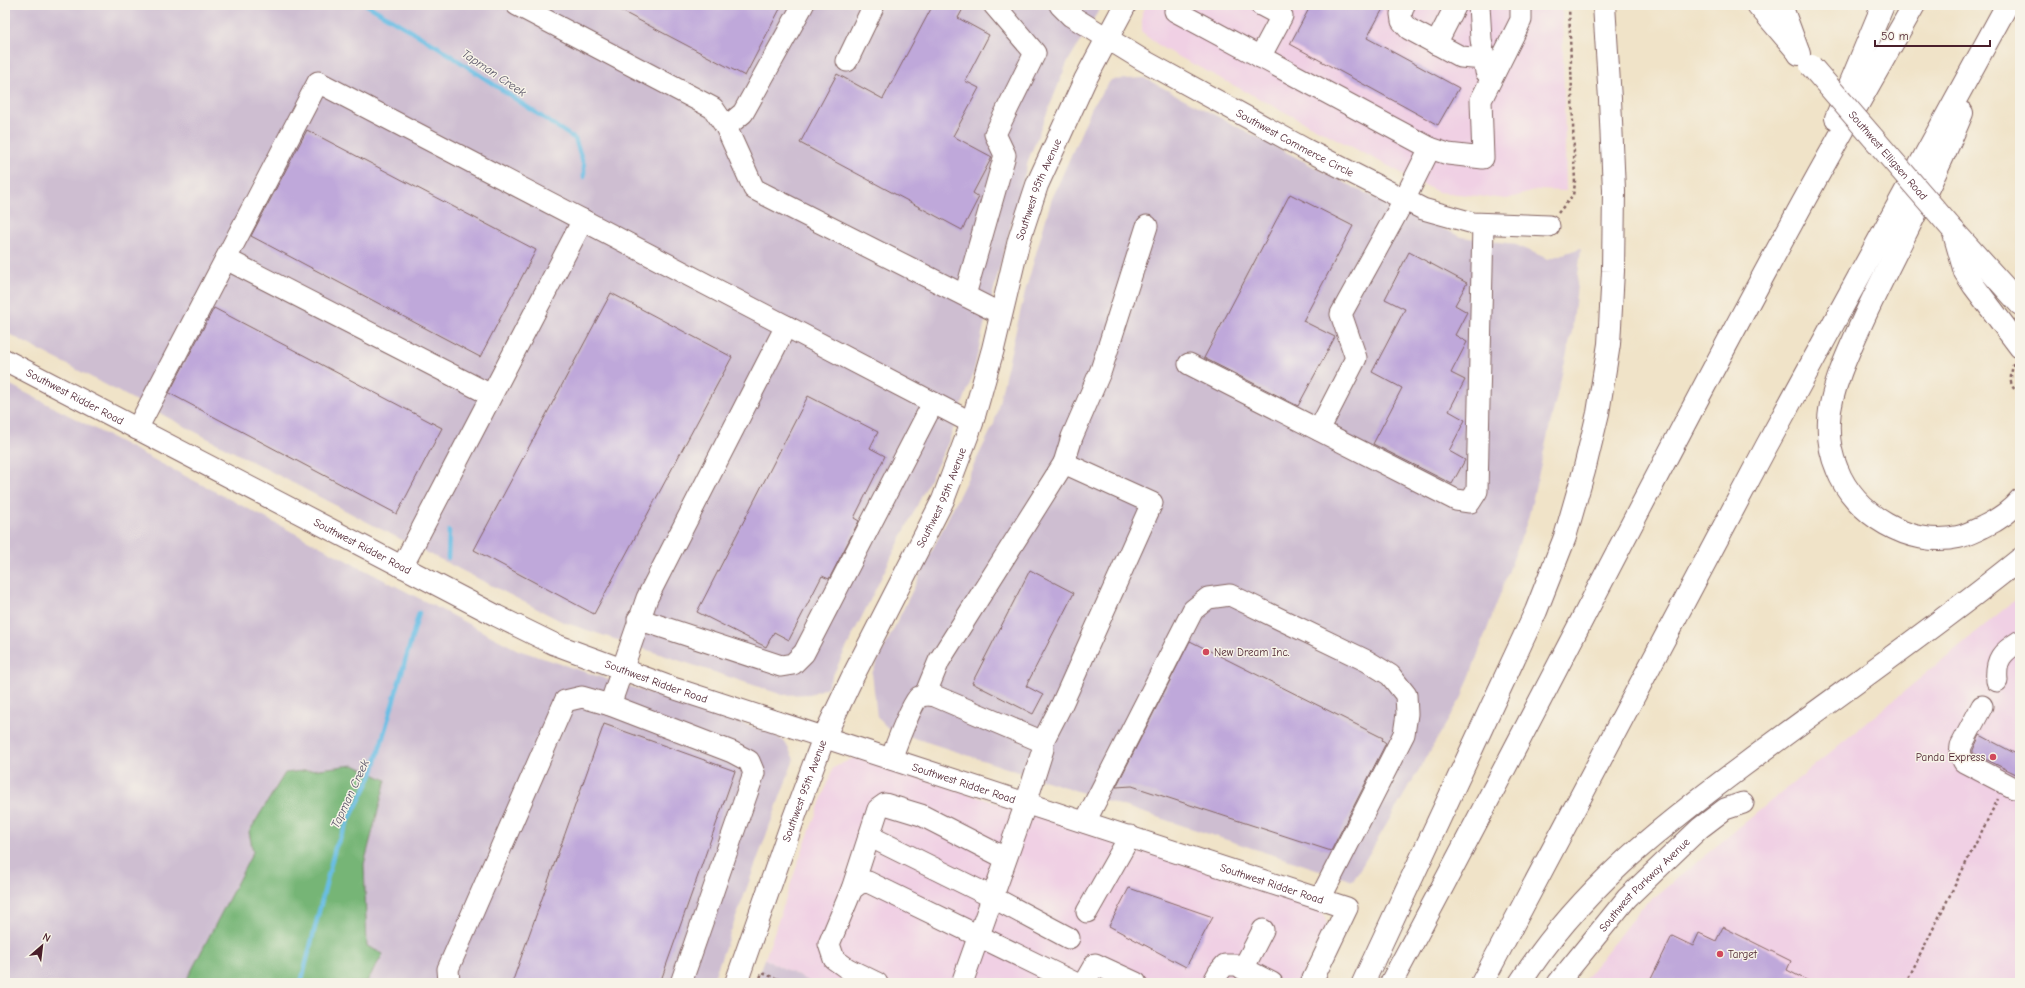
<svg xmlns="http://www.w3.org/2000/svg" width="2025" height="988" font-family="'Comic Neue',sans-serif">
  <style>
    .built { fill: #f0d0e4 }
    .industrial { fill: #cebed1 }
    .forest { fill: #76b576; stroke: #606a50 }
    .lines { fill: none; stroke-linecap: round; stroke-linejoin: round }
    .stream { stroke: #69bee5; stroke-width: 4.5 }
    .building { fill: #bfa8da }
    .minor-casing { stroke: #846462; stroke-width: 23 }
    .major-casing { stroke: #846462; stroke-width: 24 }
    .highway-casing { stroke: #846462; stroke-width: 24 }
    .path { stroke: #846462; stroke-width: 2.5; stroke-dasharray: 3 3; stroke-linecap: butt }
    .minor { stroke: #fff; stroke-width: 21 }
    .major { stroke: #fff; stroke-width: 22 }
    .highway { stroke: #fff; stroke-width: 22 }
    .major-bridge-casing { stroke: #846462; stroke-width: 24; stroke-linecap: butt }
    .major-bridge { stroke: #fff; stroke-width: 22 }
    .poi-dot { fill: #d1495b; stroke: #f7f3e8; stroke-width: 1.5 }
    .labels { text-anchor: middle; stroke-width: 3; stroke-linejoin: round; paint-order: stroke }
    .street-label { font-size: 11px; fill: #4a1f2b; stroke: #f7f3e8 }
    .poi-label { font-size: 11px; fill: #4a1f2b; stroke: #f7f3e8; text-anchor: start }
    .water-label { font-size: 12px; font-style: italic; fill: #534f63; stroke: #f7f3e8 }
  </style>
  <rect width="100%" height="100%" fill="#f7f3e8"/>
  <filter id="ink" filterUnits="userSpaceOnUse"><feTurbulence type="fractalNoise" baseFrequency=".025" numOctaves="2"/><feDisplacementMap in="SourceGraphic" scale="8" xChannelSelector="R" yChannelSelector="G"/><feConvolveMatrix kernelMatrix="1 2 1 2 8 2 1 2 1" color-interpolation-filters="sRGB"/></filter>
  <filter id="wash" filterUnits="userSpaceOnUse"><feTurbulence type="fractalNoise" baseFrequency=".012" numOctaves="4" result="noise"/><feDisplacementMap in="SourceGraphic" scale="16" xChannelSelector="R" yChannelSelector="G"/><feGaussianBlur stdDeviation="0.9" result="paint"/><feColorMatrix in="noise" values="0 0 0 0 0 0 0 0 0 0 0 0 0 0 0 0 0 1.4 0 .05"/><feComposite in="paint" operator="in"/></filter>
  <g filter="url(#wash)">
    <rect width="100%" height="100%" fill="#f0e3c8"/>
    <g class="built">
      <polygon points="1146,5 1562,5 1566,191 1537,190 1507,199 1438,192 1164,49 1142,33 1142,12"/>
      <polygon points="2020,596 2020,983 1582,983 1640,909"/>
      <polygon points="855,757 1321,908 1327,924 1298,983 812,983 765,959 799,860 833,768"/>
    </g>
    <g class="industrial">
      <polygon points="5,5 1102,5 1067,63 1029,158 983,330 973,375 948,443 827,687 811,694 783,695 563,622 373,525 5,332"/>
      <polygon points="1144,78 1359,190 1461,237 1514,244 1548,259 1581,248 1572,331 1528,519 1462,697 1353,881 890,730 877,717 872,673 994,424 1025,292 1051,201 1093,105 1111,80"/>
      <polygon points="5,382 518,650 772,733 785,742 794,759 712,983 5,983"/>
      <polygon points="765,959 812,983 756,983"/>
    </g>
    <polygon class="forest" points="354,765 386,780 364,864 367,946 383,954 366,983 185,983 253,852 249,832 285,773"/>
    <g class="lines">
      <g class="stream">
        <polyline points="367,5 438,47 575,139 584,165 584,177"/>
        <polyline points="448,558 449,531"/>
        <polyline points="301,983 335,848 372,775 419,613"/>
      </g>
    </g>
    <g id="blocks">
      <g class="building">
        <polygon points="610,5 782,5 745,76"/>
        <polygon points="933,5 965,5 958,18 989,35 965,81 979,88 953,136 992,157 973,193 979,197 962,230 800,143 837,74 883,99"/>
        <polygon points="1311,5 1385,5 1367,38 1459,88 1438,125 1290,44"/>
        <polygon points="307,130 536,250 480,357 251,236"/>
        <polygon points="1290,194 1353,226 1303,321 1335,337 1298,406 1204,358"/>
        <polygon points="1409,252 1467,283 1455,305 1467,312 1455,335 1467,342 1451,373 1465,380 1449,411 1465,420 1449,451 1465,460 1452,484 1373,444 1402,388 1372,372 1405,309 1385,299"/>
        <polygon points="611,293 732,357 594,614 474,550"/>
        <polygon points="214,308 442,428 397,514 169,393"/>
        <polygon points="808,396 878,432 870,448 885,456 854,518 859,521 829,579 822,576 789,640 774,632 766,647 697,612"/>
        <polygon points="1030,570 1074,593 1026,686 1043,695 1033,714 972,683"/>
        <polygon points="1190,641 1383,738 1382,740 1386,743 1331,851 1132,786 1116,787"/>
        <polygon points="604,724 735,771 660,983 512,983"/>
        <polygon points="1980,735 2020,756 2020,766 2016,774 1973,753 1973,750"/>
        <polygon points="1129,888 1213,917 1186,967 1109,926"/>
        <polygon points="1723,927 1791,961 1787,970 1812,983 1649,983 1672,936 1693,946 1699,933 1716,941"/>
      </g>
    </g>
  </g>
  <g filter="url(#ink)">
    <use href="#blocks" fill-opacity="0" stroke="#846462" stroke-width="1"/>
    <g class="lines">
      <g class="minor-casing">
        <g id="minor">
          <polyline points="517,5 713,108 726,127 754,189 1001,314"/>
          <path id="s1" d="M1060 5 1071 16 1141 59 1305 149 1423 209 1473 223 1549 226"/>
          <polyline points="1179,5 1175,11 1430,148 1448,154 1483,158 1481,100 1521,20 1521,5"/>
          <polyline points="1404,5 1401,14 1402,21 1409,29 1461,57 1484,59"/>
          <polyline points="1479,5 1481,39 1486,72"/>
          <polyline points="1436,44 1456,5"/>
          <polyline points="1260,57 1282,16 1261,5"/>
          <polyline points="847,61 874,5"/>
          <polyline points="726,127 743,113 803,5"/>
          <polyline points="226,259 491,395"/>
          <polyline points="965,295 1005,155 995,134 1035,53 994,5"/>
          <path id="s2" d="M5 360 497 616 554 644 676 689 1347 908 1311 983"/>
          <polyline points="1189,364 1456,500 1470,502 1477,491 1483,224"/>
          <polyline points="137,429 318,82 972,423"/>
          <polyline points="1319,430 1356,358 1341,314 1404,200 1430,148"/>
          <polyline points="1064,463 1072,437 1101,370 1147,226"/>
          <polyline points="402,567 583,220"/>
          <polyline points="638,619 781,666 793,664 804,653 933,403"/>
          <path d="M1997 681C1995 659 2002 652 2020 641"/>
          <polyline points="925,695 939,661 1064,463 1152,503 1062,704 1042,743"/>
          <polyline points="1982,706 1961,746 1960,754 1964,762 2014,788 2020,789"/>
          <path d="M891 759C895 748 912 702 919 697 924 694 930 695 935 696L1036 739 1042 743 1043 749 1026 803 962 983"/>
          <polyline points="1085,822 1193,610 1208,598 1230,595 1367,661 1390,675 1406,695 1407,714 1404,734 1320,899"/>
          <polyline points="869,836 992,897 1069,938"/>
          <polyline points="852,889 878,809 885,804 921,815 1005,858"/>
          <polyline points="1087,912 1130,836"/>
          <polyline points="1243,969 1263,930"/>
          <polyline points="449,983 448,969 565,701 582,697 610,705"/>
          <polyline points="681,983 754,773 749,761 732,752 610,705 647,598 786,326"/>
          <polyline points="877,983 848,969 834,959 829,944 852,889 860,883 868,882 1075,983"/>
          <polyline points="1084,983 1095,964 1136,983"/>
          <polyline points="1213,983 1219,972 1225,965 1237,965 1272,983"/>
          <path id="s3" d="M1558 983 1627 898 1700 828 1725 809 1743 803"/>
        </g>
      </g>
      <g class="major-casing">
        <g id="major">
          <polyline points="1758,5 1798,52"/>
          <polyline points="1953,230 2020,304"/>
          <path id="s4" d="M736 983 792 823 824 737 852 678 943 500 972 423 993 349 1019 240 1037 185 1085 80 1125 5"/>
        </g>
      </g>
      <g class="highway-casing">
        <g id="highway">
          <polyline points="1781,5 1799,54"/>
          <path d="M1962 113C1935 180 1899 244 1868 309 1854 340 1830 387 1829 421 1828 437 1831 455 1837 469 1854 514 1910 548 1958 537 1967 535 1976 530 1983 527 1998 520 2010 512 2020 500"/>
          <polyline points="1836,118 1883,5"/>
          <polyline points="1953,230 1965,272 1974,286 2020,347"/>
          <polyline points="1363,983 1536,611 1565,537 1584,471 1598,413 1609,344 1613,271 1614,190 1610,99 1604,5"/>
          <path d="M1391 983C1528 729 1656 471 1794 219 1833 147 1874 76 1914 5"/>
          <polyline points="1482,983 1766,447 2007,5"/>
          <path d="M1520 983C1580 890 1657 830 1744 765 1836 696 1931 631 2020 559"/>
        </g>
      </g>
      <g class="path">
        <polyline points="1558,213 1573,195 1575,184 1569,5"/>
        <path d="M2013 363C2012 375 2006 386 2020 393"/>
        <polyline points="758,983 762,973 788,983"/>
        <polyline points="1906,983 1998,799"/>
      </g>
      <use href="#minor" class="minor"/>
      <use href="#major" class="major"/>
      <use href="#highway" class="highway"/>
      <g class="major-bridge-casing">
        <g id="major-bridge">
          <path id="s5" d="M1811 66 1953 230"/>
        </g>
      </g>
      <use href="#major-bridge" class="major-bridge"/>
    </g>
  </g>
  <g class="poi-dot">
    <circle cx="1206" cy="652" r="4"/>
    <circle cx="1993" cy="757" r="4"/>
    <circle cx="1720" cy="954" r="4"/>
  </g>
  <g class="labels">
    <g class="street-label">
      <text dy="4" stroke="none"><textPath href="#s1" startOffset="273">Southwest Commerce Circle</textPath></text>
      <text dy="4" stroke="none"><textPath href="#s5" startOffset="118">Southwest Elligsen Road</textPath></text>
      <text dy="4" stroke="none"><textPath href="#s4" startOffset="852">Southwest 95th Avenue</textPath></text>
      <text dy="4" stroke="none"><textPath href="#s2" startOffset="79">Southwest Ridder Road</textPath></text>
      <text dy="4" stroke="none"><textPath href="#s4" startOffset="528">Southwest 95th Avenue</textPath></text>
      <text dy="4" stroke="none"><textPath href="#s2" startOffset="403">Southwest Ridder Road</textPath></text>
      <text dy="4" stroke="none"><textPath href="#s2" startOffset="727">Southwest Ridder Road</textPath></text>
      <text dy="4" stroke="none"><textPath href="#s2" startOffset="1051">Southwest Ridder Road</textPath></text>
      <text dy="4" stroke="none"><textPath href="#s4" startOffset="204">Southwest 95th Avenue</textPath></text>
      <text dy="4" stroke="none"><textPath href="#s2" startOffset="1375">Southwest Ridder Road</textPath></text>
      <text dy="4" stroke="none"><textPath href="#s3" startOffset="131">Southwest Parkway Avenue</textPath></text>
    </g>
    <g class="poi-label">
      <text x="1214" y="656">New Dream Inc.</text>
      <text x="1985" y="761" text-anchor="end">Panda Express</text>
      <text x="1728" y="958">Target</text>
    </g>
    <g class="water-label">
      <text transform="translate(494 73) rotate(34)" y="4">Tapman Creek</text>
      <text transform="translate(350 794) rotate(-65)" y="4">Tapman Creek</text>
    </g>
  </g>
  <rect width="2025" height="988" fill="none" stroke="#f7f3e8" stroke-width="20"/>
  <g transform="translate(42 946) rotate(28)" stroke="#f7f3e8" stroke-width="3" paint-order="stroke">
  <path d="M0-3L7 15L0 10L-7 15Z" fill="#4a1f2b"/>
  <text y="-6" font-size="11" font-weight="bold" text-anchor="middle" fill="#4a1f2b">N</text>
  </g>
  <path d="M1875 40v6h115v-6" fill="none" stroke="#4a1f2b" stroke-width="2"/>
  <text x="1881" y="40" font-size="12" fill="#4a1f2b" stroke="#f7f3e8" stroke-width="3" paint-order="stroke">50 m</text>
</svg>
